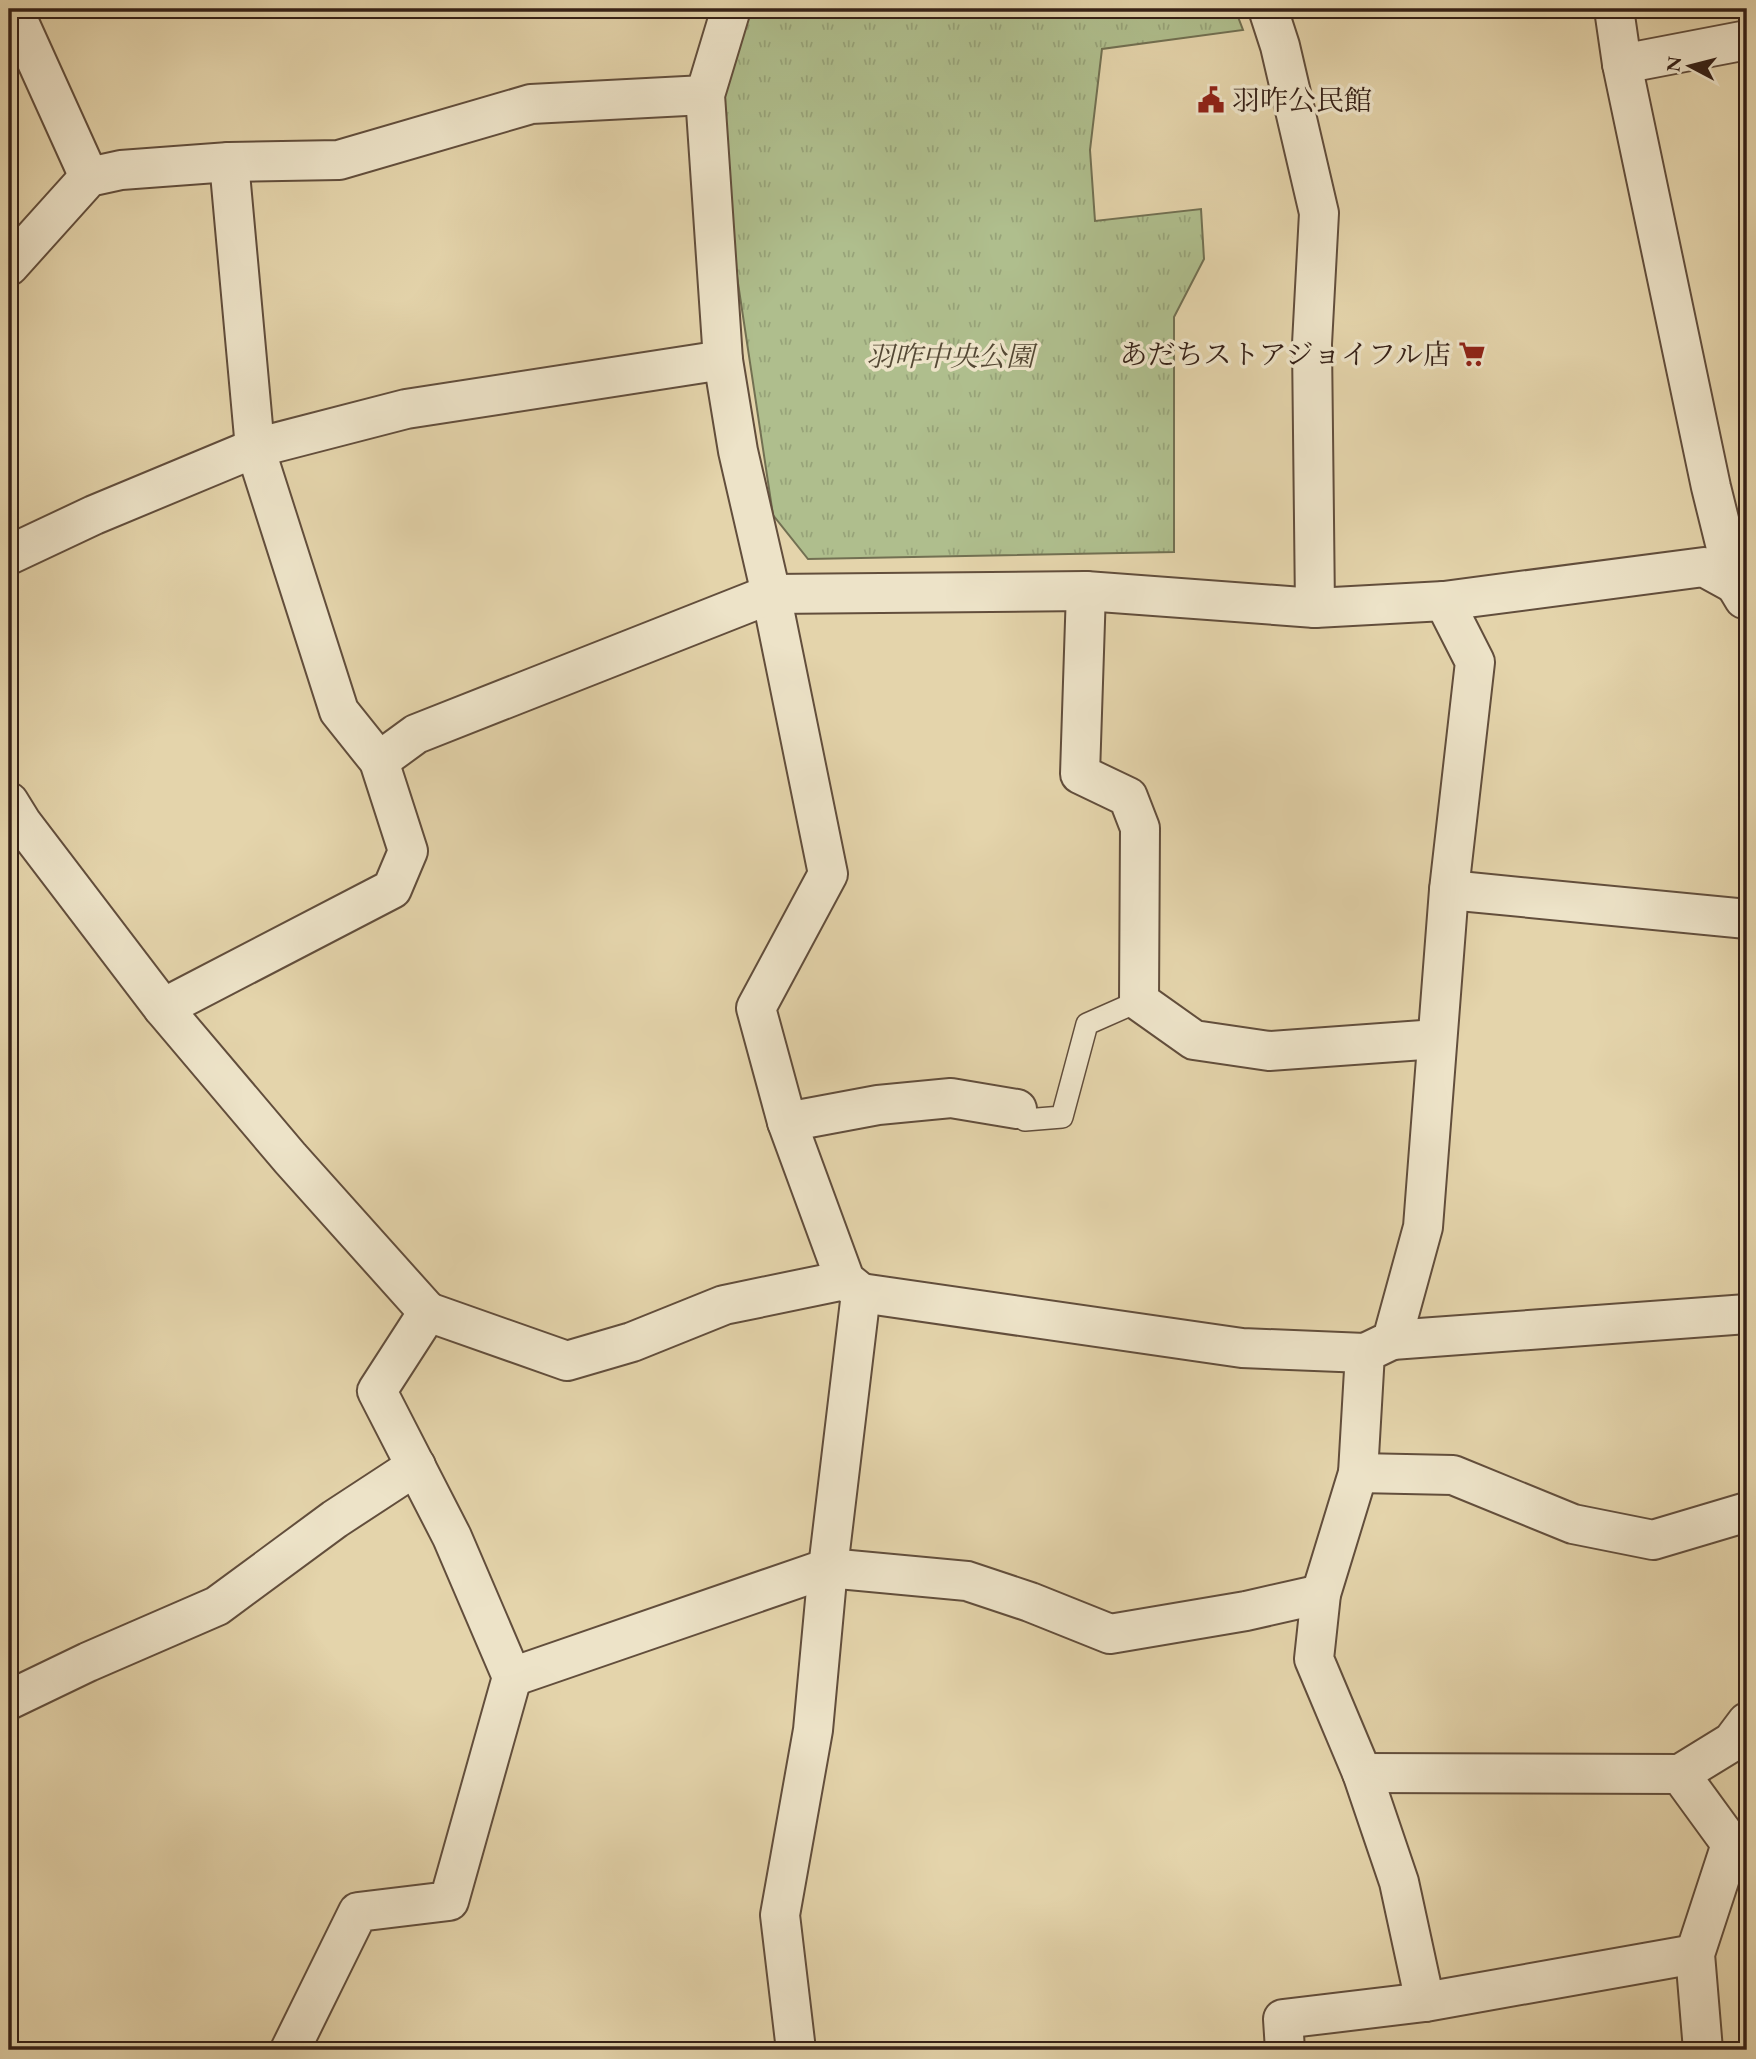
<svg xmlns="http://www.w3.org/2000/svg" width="1756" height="2059" font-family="'EB Garamond','Noto Serif JP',serif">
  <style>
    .grass { fill: url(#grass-tufts); stroke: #727052; stroke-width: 2 }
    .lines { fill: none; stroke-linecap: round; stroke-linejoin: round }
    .lane-casing { stroke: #624e3c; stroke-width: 24 }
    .street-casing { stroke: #624e3c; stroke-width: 42 }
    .lane { stroke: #ede3c8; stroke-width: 21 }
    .street { stroke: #ede3c8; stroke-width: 38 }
    .labels { text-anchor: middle; stroke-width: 7; stroke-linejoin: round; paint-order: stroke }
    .poi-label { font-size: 28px; fill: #362117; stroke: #ede3c8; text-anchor: start }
    .park-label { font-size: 28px; font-style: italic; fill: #544834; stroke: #ede3c8 }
  </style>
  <defs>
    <pattern id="grass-tufts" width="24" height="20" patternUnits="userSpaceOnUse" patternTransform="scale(1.75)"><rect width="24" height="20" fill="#afbe8d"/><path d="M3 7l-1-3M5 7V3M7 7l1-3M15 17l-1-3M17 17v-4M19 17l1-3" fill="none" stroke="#97a379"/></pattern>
  </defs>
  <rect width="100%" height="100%" fill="#e4d4ab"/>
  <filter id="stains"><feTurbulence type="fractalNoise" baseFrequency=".00286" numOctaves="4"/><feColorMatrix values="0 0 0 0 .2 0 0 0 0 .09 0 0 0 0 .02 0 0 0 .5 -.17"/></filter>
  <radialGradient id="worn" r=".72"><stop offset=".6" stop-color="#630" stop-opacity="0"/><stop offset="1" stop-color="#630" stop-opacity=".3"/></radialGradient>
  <polygon class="grass" points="744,9 1235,9 1243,30 1102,49 1090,150 1095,221 1201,209 1204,259 1174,317 1174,552 808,559 773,515 714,124"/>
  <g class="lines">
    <g class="lane-casing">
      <polyline id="lane" points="1017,1109 1025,1120 1062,1117 1087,1024 1139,1001"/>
    </g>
    <g class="street-casing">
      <g id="street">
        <polyline points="13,9 89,177"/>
        <polyline points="731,9 705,95 723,360 738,451 771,594 828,874 756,1008 787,1122 845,1280 861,1293 828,1568 813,1730 780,1915 796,2050"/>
        <polyline points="1268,9 1280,46 1319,213 1312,344 1315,608"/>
        <polyline points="1614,9 1622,64 1711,487 1735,584 1744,599"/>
        <polyline points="1622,64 1747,40"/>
        <polyline points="9,266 89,177 121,170 229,162 339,160 531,104 705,95"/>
        <polyline points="9,555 94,515 255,448 406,409 723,360"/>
        <polyline points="1086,591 1080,774 1128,797 1140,828 1139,1001 1194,1040 1269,1051 1437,1039"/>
        <polyline points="379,761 416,734 771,594 1086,591 1315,608 1444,601 1704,567 1735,584 1747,581"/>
        <polyline points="9,802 22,823 163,1008 290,1158 428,1312 377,1391 452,1537 512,1677 449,1901 358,1912 290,2050"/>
        <polyline points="1449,890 1747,919"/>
        <polyline points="163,1008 392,889 408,851 379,761 339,711 255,448 229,162"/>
        <polyline points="787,1122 878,1105 951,1098 1017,1109"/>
        <polyline points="861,1293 1242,1348 1365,1353"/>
        <polyline points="428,1312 567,1361 632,1342 724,1305 845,1280"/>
        <polyline points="1392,1340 1747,1314"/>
        <polyline points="1358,1473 1453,1475 1573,1524 1653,1540 1747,1512"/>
        <polyline points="512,1677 828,1568 967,1581 1030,1602 1110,1634 1246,1611 1321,1594"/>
        <polyline points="9,1700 88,1662 217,1606 335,1519 416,1466"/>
        <polyline points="1362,1773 1680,1774 1732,1742 1747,1722"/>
        <polyline points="1680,1774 1731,1844 1747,1851"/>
        <polyline points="1425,2002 1399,1882 1362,1773 1314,1659 1321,1594 1358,1473 1365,1353 1392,1340 1423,1227 1449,890 1475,662 1444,601"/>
        <polyline points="1285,2050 1283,2019 1425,2002 1695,1954"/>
        <polyline points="1703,2050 1695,1954 1731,1844"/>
      </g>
    </g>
    <use href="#lane" class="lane"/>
    <use href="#street" class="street"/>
  </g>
  <defs>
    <g id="civic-bare" transform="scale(2.1)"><path d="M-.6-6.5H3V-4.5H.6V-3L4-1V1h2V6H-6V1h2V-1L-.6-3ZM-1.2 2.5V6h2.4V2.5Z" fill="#8f2418" stroke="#ede3c8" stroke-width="2.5" paint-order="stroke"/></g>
    <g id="supermarket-bare" transform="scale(2.1)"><path d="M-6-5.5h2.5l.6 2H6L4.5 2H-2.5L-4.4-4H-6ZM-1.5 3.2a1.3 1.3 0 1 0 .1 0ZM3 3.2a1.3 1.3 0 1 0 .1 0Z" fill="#8f2418" stroke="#ede3c8" stroke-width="2.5" paint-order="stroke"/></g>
  </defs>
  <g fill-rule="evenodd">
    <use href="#civic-bare" x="1211" y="100"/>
    <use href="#supermarket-bare" x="1472" y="354"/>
  </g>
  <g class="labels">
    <g class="poi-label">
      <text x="1232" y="110">羽咋公民館</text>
      <text x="1451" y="364" text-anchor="end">あだちストアジョイフル店</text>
    </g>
    <g class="park-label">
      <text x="950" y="366">羽咋中央公園</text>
    </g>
  </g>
  <rect width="1756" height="2059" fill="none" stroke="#e4d4ab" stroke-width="35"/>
  <rect x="10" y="10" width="1735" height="2038" fill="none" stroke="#362117" stroke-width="3.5"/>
  <rect x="18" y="18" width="1721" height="2024" fill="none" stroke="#362117" stroke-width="2"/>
  <g transform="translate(1690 66) rotate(277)" stroke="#ede3c8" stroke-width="5" paint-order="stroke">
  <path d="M0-5L12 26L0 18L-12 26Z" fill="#362117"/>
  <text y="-10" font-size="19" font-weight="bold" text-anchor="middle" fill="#362117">N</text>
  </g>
  <rect width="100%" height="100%" filter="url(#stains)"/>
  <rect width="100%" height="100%" fill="url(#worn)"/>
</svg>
